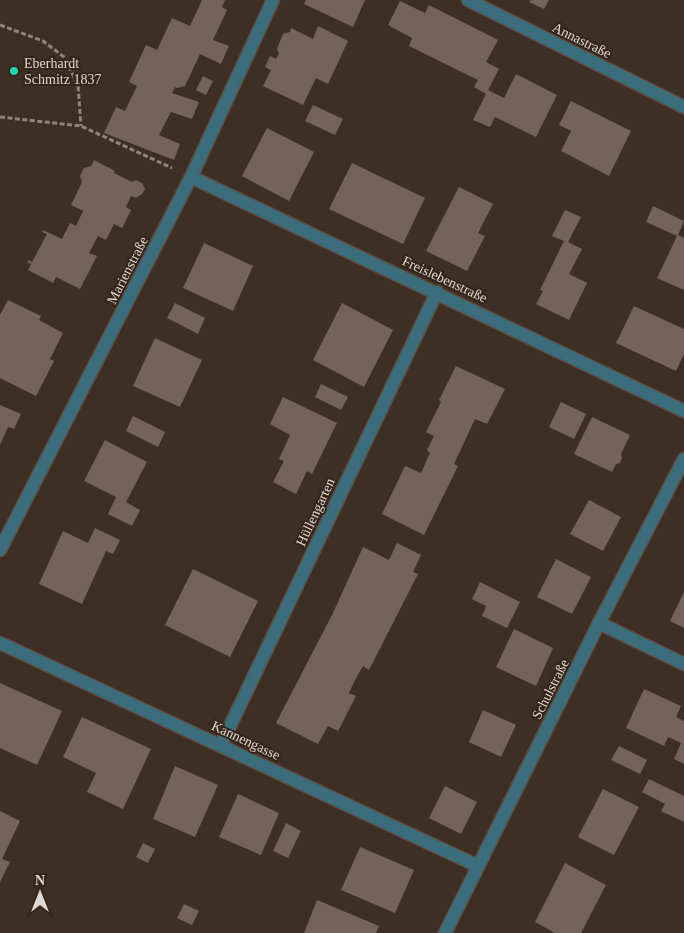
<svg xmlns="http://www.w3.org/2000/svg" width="684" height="933" font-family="'Times New Roman',serif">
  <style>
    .building { fill: #746358 }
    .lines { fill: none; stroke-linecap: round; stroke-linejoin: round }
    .minor-casing { stroke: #5b4d43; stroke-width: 15 }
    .path { stroke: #90847b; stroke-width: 3; stroke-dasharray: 5 2.5; stroke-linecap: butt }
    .minor { stroke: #3c6d7c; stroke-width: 12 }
    .poi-dot { fill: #1fd5b0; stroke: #33251a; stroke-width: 2 }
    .labels { text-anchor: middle; stroke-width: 4; stroke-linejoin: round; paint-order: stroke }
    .street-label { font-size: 14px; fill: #e0d7d0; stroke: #33251a }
    .poi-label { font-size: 14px; fill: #e0d7d0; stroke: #33251a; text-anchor: start }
  </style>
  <rect width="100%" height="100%" fill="#3e2f24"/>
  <g class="building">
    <polygon points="202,0 225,0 222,7 227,10 213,40 229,46 221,64 200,54 185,86 177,88 175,87 172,93 199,102 192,119 171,112 159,135 180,144 174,160 104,133 116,107 125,111 137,86 129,82 146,45 157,50 172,18 190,26"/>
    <polygon points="306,0 365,0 353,27 304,4"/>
    <polygon points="531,0 549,0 544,9 529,2"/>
    <polygon points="400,1 425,13 429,5 498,40 486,62 499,69 488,90 504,98 516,74 557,95 536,137 495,117 490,127 473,120 486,94 474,87 478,80 409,46 412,38 388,25"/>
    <polygon points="318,26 348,41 328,84 316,78 303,105 263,86 271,70 265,67 270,56 276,59 279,54 277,49 283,34 290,32 291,28 313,39"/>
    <polygon points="203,76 213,81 206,95 196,90"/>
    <polygon points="571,101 631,131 609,176 561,151 571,131 559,125"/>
    <polygon points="313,105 343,119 335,135 305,121"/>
    <polygon points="267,128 314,152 289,201 242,176"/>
    <polygon points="94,160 115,171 114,173 132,182 136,180 142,183 145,189 142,194 136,198 131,196 126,207 131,210 122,228 114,224 106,240 98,236 89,253 97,256 80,289 56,277 53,283 28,270 31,264 27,262 28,260 32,262 47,234 42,232 43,230 62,239 70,223 76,226 83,211 71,205 82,182 80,176 84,168 91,166"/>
    <polygon points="352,163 425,198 403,244 329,209"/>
    <polygon points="459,187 493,204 478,233 485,236 467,271 426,251"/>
    <polygon points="653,206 684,221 678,235 684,238 684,290 657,278 677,236 646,222"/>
    <polygon points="565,210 581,217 568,242 582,249 569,274 587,283 569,320 536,304 543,291 540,290 564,241 552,236"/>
    <polygon points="204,243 253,266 233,311 183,288"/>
    <polygon points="8,300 41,316 39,320 63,333 50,359 54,361 36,396 0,378 0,315"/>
    <polygon points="175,303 205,318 198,334 167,318"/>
    <polygon points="342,303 393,330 364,387 313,360"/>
    <polygon points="634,306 684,329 684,354 676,371 616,343"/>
    <polygon points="155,338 202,360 180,407 133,386"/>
    <polygon points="456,366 505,389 487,424 475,419 454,464 458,466 424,535 382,514 405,466 421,473 430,453 427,450 434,436 426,432 441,402 439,400"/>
    <polygon points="321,384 348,397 341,410 315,397"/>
    <polygon points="283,397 337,423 312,474 307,471 296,494 273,482 284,461 279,459 290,435 270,424"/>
    <polygon points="561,402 586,414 574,439 549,427"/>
    <polygon points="0,405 21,414 14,429 8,427 0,445"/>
    <polygon points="133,416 165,432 158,447 126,431"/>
    <polygon points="592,417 630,435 621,454 622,458 620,463 616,464 612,472 574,454"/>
    <polygon points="105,440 147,462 126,502 140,510 132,526 108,514 116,497 84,481"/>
    <polygon points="589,500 621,517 603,551 570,534"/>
    <polygon points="95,528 120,540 113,554 106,551 82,604 39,584 63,531 88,543"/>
    <polygon points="397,543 421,555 413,572 418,574 369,670 363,666 355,680 349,693 356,696 338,731 328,726 318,744 276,723 332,615 363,547 389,560"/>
    <polygon points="556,559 591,577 572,614 537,597"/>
    <polygon points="193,569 258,601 230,657 165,625"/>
    <polygon points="480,582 520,602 507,628 482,616 486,606 472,599"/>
    <polygon points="684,592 684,628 670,621"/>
    <polygon points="514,629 553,648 536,686 496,667"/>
    <polygon points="0,683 62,711 37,765 0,748"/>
    <polygon points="644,689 681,706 676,717 684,721 684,764 674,759 681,743 668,737 664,746 626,728"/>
    <polygon points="483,710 516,725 501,757 469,742"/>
    <polygon points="82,717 151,749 123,809 87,792 96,773 63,757"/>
    <polygon points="619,746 647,760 640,774 611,760"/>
    <polygon points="175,766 218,785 195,837 153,819"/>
    <polygon points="649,779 684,796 684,822 661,811 665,804 642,792"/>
    <polygon points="445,786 477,802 461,834 429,818"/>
    <polygon points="603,789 639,807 614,855 578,837"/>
    <polygon points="238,794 279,813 261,855 219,837"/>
    <polygon points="0,811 20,821 2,859 10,862 0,882"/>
    <polygon points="286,823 301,831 288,858 273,851"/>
    <polygon points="143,843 155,849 148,863 136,857"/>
    <polygon points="360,847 414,870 395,913 341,890"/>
    <polygon points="565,863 606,885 581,933 555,933 535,922"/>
    <polygon points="317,900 379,926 376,933 304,933"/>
    <polygon points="184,904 199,911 192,925 177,918"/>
  </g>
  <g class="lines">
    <g class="minor-casing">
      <g id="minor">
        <polyline points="468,0 684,107"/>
        <polyline points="191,177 684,411"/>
        <polyline points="0,550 191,177 273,0"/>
        <polyline points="599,623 684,664"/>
        <polyline points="0,643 478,866"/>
        <polyline points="221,745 437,292"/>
        <polyline points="445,933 599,623 684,459"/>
      </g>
    </g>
    <g class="path">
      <polyline points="0,25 43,41 64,57 78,85 81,126"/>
      <polyline points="0,117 81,126 172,168"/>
    </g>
    <use href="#minor" class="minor"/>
  </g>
  <circle class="poi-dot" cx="14" cy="71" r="5"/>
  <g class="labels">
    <g class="street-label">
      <text transform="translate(582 40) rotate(26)" y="5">Annastraße</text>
      <text transform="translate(127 270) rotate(-63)" y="5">Marienstraße</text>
      <text transform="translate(445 279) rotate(25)" y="5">Freislebenstraße</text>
      <text transform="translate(315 512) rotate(-65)" y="5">Hüllengarten</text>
      <text transform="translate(550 689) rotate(-63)" y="5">Schulstraße</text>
      <text transform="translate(246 740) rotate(25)" y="5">Kannengasse</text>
    </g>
    <g class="poi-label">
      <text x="24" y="68">Eberhardt<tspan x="24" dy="16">Schmitz 1837</tspan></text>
    </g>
  </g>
  <g transform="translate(40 893)" stroke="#33251a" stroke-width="4" paint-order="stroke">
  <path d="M0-4L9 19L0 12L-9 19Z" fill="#e0d7d0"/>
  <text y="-8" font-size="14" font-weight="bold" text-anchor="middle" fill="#e0d7d0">N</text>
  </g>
</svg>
